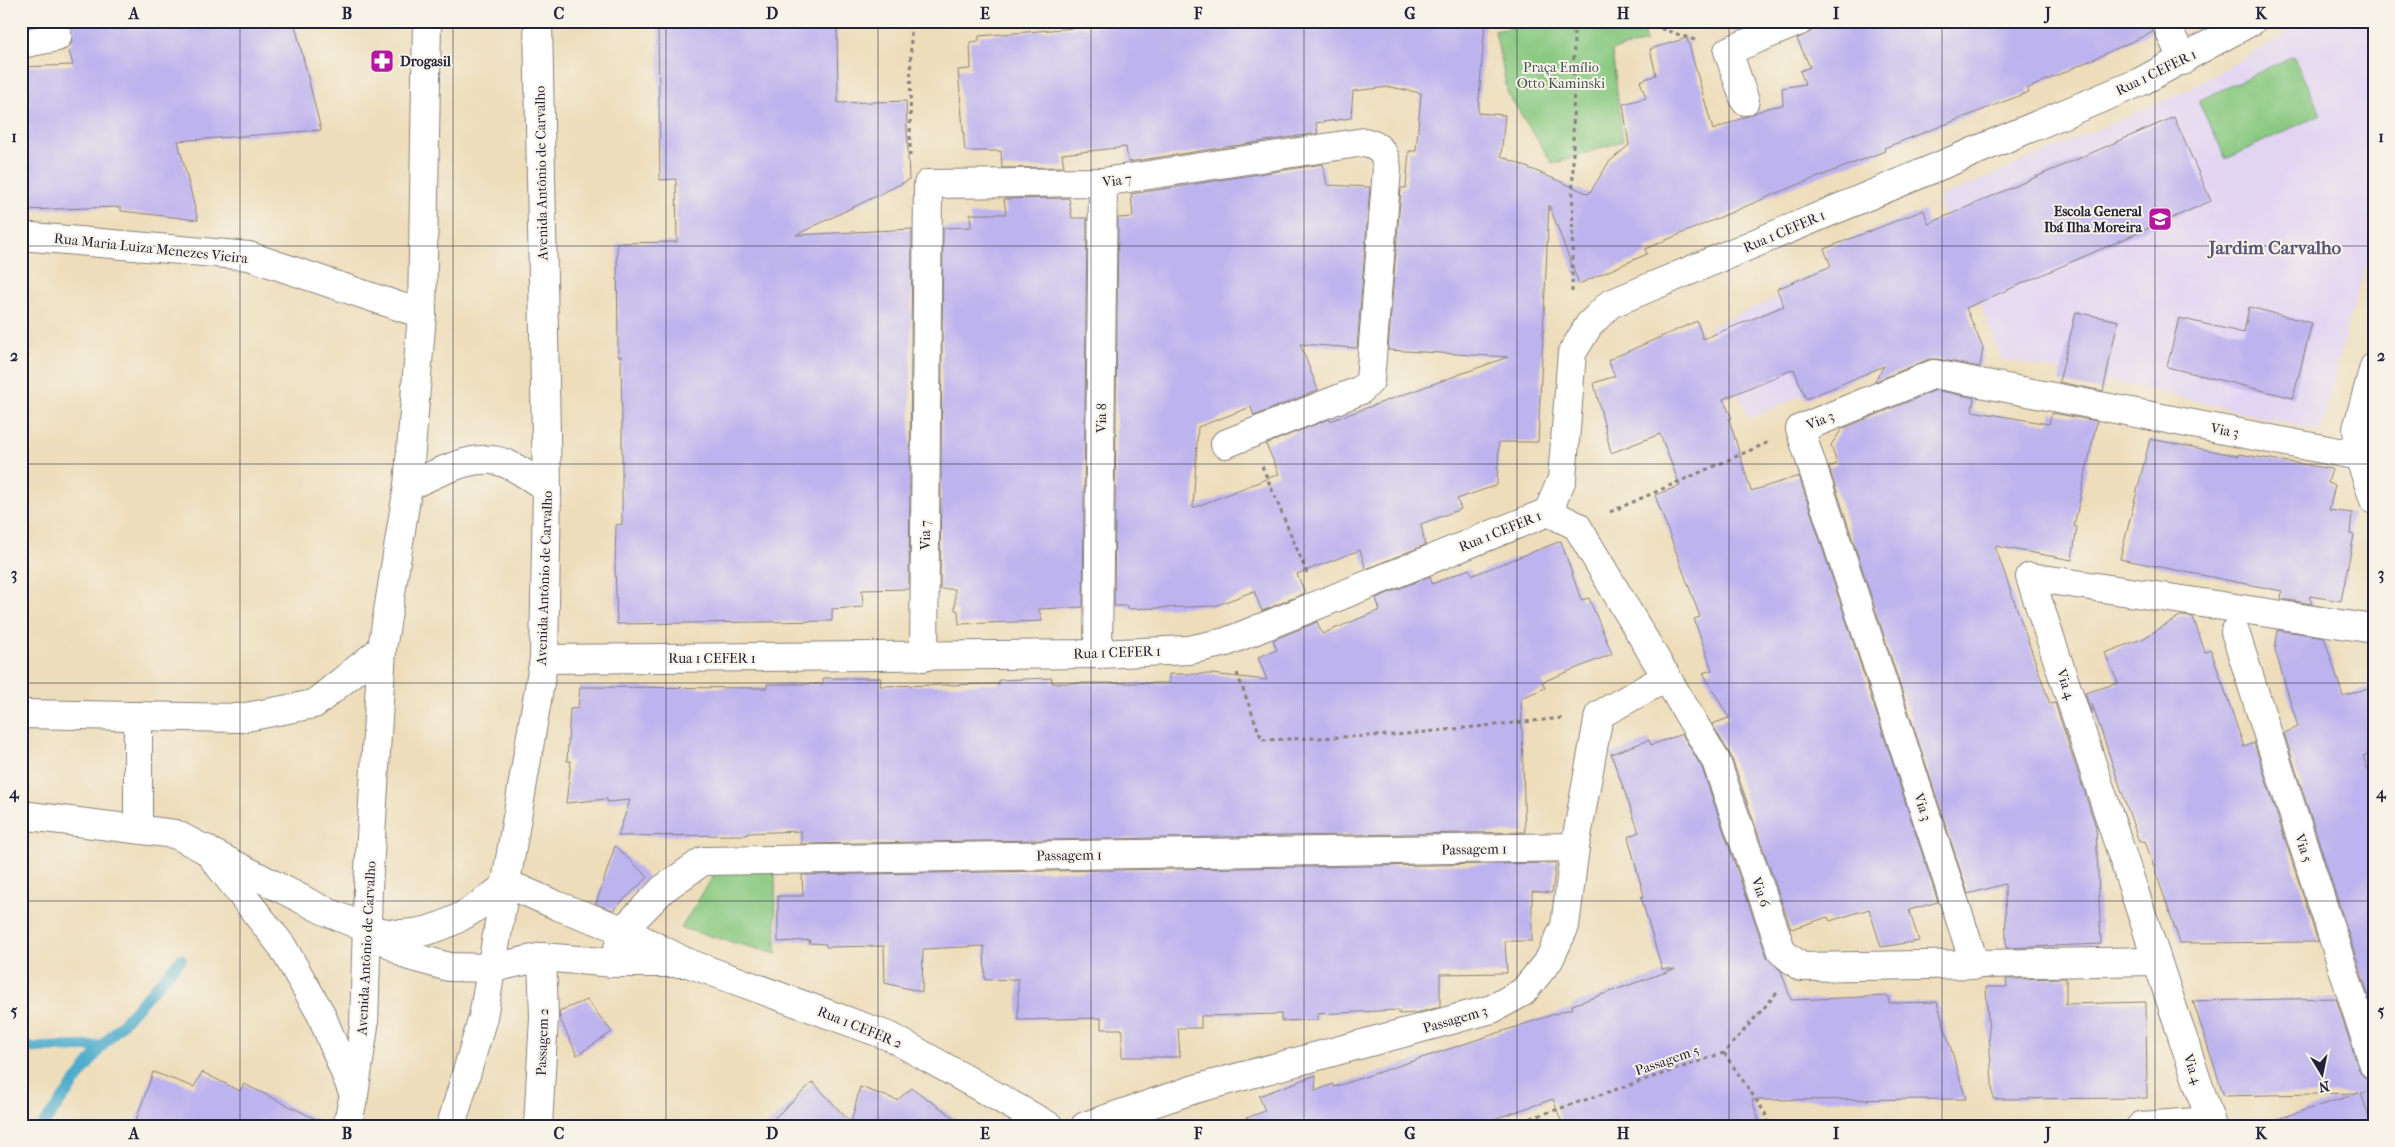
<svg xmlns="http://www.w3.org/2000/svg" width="2395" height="1147" font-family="'IM FELL French Canon',serif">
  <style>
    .built { fill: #e2d4f3 }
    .green { fill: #89c981; stroke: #56765e }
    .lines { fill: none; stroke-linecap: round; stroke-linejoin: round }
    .stream { stroke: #4eaccc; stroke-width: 11 }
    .building { fill: #bdb3ee }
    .minor-casing { stroke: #88807a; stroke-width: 30 }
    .major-casing { stroke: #88807a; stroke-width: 30 }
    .path { stroke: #88807a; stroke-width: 3; stroke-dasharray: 4 4; stroke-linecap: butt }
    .minor { stroke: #fff; stroke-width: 28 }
    .major { stroke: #fff; stroke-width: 28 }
    .grid { fill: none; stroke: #22223b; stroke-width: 1; stroke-opacity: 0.55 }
    .labels { text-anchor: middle; stroke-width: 4; stroke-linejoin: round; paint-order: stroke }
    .poi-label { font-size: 14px; font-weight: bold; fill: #22223b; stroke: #f7f3e8; text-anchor: start }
    .park-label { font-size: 14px; fill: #415450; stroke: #f7f3e8 }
    .street-label { font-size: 14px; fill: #22223b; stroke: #f7f3e8 }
    .district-label { font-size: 19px; font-weight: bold; fill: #58557a; stroke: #f7f3e8 }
    .neatline { fill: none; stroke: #22223b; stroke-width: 2 }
    .grid-label { font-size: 16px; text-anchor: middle; font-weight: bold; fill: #22223b }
  </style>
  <rect width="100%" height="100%" fill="#f7f3e8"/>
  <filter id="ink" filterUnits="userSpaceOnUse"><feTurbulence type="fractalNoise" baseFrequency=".02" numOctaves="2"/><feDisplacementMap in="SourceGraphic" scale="10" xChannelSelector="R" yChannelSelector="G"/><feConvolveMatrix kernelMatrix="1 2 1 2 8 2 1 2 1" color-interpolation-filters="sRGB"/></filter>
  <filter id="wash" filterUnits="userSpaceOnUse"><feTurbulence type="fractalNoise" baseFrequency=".0096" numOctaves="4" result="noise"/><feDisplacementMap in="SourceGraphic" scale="20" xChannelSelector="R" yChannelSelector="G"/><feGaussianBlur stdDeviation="1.12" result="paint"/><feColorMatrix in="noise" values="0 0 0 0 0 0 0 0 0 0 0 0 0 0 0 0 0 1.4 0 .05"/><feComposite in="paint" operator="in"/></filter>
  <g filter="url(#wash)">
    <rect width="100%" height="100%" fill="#edddba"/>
    <g class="built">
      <polygon points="2308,21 2374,21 2374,239 2346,331 2321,432 2142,388 2002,359 1938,199 2188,90"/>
      <polygon points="1845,268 1885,359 1749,419 1709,327"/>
    </g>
    <g class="green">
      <polygon points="1540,21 1641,21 1646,42 1612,50 1623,141 1553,164 1508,94 1495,31"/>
      <polygon points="2293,56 2321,114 2226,159 2198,101"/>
      <polygon points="717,870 775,870 776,954 681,928"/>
    </g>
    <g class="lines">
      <g class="stream">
        <polyline points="21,1048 102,1046"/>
        <polyline points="42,1126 102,1046 181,959"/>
      </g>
    </g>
    <g id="blocks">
      <g class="building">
        <polygon points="70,21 294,21 321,130 178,141 198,220 121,211 121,207 21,210 21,67 73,65 68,48 72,42"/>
        <polygon points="658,21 837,21 838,103 906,101 909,180 796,235 912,229 909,589 862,590 863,607 832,609 832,621 617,624 615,566 616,525 622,524 622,428 621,356 618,356 617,243 677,242 676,179 660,180"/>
        <polygon points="1158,21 1485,21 1478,113 1505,115 1501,156 1589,194 1609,162 1629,145 1623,104 1646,98 1640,81 1656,75 1650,49 1687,38 1713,130 1767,108 1783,105 1782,88 1805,84 1800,71 1810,67 1797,39 1812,31 1815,21 2150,21 2153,32 2027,89 2029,92 1884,148 1885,151 1782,191 1645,249 1647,254 1579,284 1549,205 1538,442 1499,442 1497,485 1457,499 1461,509 1421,524 1425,545 1366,569 1360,550 1297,574 1305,593 1262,611 1254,591 1215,606 1128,609 1128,606 1114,606 1118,218 1133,217 1131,194 1323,164 1327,185 1370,187 1357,348 1300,344 1318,390 1254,416 1251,407 1198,427 1193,508 1279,474 1266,444 1329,419 1330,421 1508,357 1388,350 1401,188 1406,188 1409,151 1416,151 1421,93 1390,87 1353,91 1351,118 1316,123 1318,133 1128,162 1126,147 1062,154 1064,167 1002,168 1001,151 965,151 958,70 971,69 970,42 979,41 979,36"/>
        <polygon points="2174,117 2211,201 1966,308 1983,348 1980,367 1937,359 1929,359 1874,382 1884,366 1806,399 1794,369 1723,399 1732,418 1729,419 1751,491 1799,476 1938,902 1909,910 1919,941 1881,947 1869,909 1830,921 1828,917 1791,929 1731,756 1712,724 1729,718 1703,673 1712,670 1694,619 1700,617 1655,495 1680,486 1660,434 1611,453 1594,383 1615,376 1608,360 1697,321 1703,339 1784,306 1777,289 1831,266 1824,249 1924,210 1928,224"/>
        <polygon points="1069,198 1072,218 1087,218 1083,607 1039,609 1042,621 959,624 958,611 955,610 955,589 940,589 943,228 971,227 970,214 1006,214 1004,199"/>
        <polygon points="2249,307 2312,323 2293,398 2167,367 2179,318 2244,333"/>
        <polygon points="2076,312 2118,321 2103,391 2059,382"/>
        <polygon points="1936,390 1974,398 1972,411 2049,424 2052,413 2097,421 2074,526 2077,527 2072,560 1995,546 2050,704 2055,703 2096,827 2101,944 2006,948 2005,884 1968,894 1829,467 1837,464 1831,445 1842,429"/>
        <polygon points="2150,439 2239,456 2239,454 2332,469 2328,483 2335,485 2329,510 2352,513 2350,534 2354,535 2341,601 2310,596 2313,604 2281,599 2282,591 2120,559"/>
        <polygon points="1561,541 1581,600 1589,598 1612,654 1542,682 1545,688 1521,698 1525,832 801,844 801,831 748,833 747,835 618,836 630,800 607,802 607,799 566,803 571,761 567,761 570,709 578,708 580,687 767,688 767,684 823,684 823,678 881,678 880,686 999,684 999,680 1052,678 1052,683 1169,683 1169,674 1211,674 1267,680 1258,657 1277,650 1273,640 1317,622 1322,634 1380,610 1376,598 1430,576 1432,584 1469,569 1473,575"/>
        <polygon points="2180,616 2193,617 2205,652 2211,650 2244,747 2254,743 2318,942 2180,943 2145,841 2139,842 2092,704 2092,715 2085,693 2118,683 2105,653 2144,638"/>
        <polygon points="2278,630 2324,637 2343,696 2368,688 2374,704 2374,752 2363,756 2374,786 2374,1013 2284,733 2298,727 2275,650"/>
        <polygon points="1682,734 1702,768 1767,957 1781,971 1791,1000 1888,996 1889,1003 1937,1002 1966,1099 1752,1100 1761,1126 1563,1126 1553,1099 1474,1126 1233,1126 1233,1123 1265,1111 1259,1096 1316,1075 1315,1091 1333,1084 1334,1087 1573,1008 1572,1005 1675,969 1662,969 1641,897 1644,896 1628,837 1639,832 1611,754 1649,740 1651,745"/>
        <polygon points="615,846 648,877 613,910 596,904"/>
        <polygon points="1556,863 1552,893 1532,891 1532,941 1505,941 1507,973 1440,974 1440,1007 1416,1013 1399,1014 1399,1010 1317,1014 1317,1020 1281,1021 1281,1014 1201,1016 1201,1028 1178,1028 1180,1057 1122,1057 1122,1029 1101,1029 1101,1018 1018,1020 1018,979 985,980 984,946 923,949 922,992 885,983 884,946 826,947 826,944 809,943 810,940 778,942 778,896 803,896 802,875"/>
        <polygon points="2066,978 2066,1004 2146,1002 2147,1098 1993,1099 1986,987 2007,987 2006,979"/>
        <polygon points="2336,998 2359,1070 2364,1077 2374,1080 2374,1092 2361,1093 2372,1126 2278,1126 2277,1119 2359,1093 2224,1096 2193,1001"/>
        <polygon points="587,1000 612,1032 577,1055 560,1019 559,1011"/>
        <polygon points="153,1072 194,1087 202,1072 240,1091 244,1084 330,1126 134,1126"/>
        <polygon points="813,1082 851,1123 860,1087 897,1100 912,1088 966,1126 766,1126"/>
      </g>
    </g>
  </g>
  <g filter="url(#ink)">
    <use href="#blocks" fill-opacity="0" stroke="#88807a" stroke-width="1"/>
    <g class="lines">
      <g class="minor-casing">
        <g id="minor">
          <polyline points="2165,21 2183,61"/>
          <polyline points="21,44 57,37 54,21"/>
          <polyline points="1745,101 1728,51 1800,21"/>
          <polyline points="21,236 249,256 422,314"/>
          <polyline points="2374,367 2357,429 2359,456 2374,500"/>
          <polyline points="1548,512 1577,526 1716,761 1782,952 1801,967 2156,961"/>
          <polyline points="2235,632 2374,1065"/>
          <polyline points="1098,654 1103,182"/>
          <path d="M924 657 928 184 1103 182 1364 142C1380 145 1386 153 1387 169L1370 381 1361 390 1225 444"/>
          <polyline points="544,659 1098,654 1189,650 1226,642 1548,512 1562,479 1572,353 1589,325 1610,304 2140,82 2252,21"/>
          <polyline points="21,714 241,718 314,704 382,649"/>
          <polyline points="138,716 138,829"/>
          <polyline points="21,815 175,834 323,910 368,929 409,956 449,967 493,968 542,957 614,963 688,963"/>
          <polyline points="508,884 558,906 623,930 688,963 891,1037 1049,1126"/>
          <polyline points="614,963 623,930 663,889 703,861 1575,847"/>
          <polyline points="1975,965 1800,429 1934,374 2359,456"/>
          <polyline points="538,1126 544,1017 542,957"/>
          <polyline points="1085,1126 1195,1089 1492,1009 1523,992 1549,960 1565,926 1575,847 1599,715 1667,677"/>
          <polyline points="2141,1126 2210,1121"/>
          <polyline points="2212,1126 2030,577 2374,629"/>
        </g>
      </g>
      <g class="major-casing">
        <g id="major">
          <path d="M408 486C437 474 476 450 507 464 521 470 534 480 547 488"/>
          <polyline points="206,849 282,946 321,1014 354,1095"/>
          <path d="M368 929C378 931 388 934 398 934 441 935 476 909 508 884"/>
          <polyline points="347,1126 354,1095 364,1026 368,888 382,649 408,486 422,314 427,21"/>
          <polyline points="451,1126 483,1017 544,659 547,488 538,21"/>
        </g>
      </g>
      <g class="path">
        <polyline points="1638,21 1695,40"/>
        <polyline points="910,156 911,21"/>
        <polyline points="1572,292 1574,21"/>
        <polyline points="1262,466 1307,573"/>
        <polyline points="1610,512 1769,442"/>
        <polyline points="1237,673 1262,740 1396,735 1563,718"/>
        <polyline points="1724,1053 1765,1113 1769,1126"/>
        <polyline points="1508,1126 1724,1053 1777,993"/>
      </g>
      <use href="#minor" class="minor"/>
      <use href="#major" class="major"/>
    </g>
  </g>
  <path class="grid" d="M240 21V1126M453 21V1126M666 21V1126M878 21V1126M1091 21V1126M1304 21V1126M1517 21V1126M1729 21V1126M1942 21V1126M2155 21V1126M21 246H2374M21 464H2374M21 683H2374M21 901H2374"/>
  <defs>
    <g id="pharmacy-square" transform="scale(1.25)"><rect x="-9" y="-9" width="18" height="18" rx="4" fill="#b5179e" stroke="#f7f3e8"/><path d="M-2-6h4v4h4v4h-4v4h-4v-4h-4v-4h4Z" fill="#fff"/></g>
    <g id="school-square" transform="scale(1.25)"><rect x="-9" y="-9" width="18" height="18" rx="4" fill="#b5179e" stroke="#f7f3e8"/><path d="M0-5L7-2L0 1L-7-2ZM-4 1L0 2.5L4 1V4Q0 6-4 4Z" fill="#fff"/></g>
  </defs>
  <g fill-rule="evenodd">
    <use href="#pharmacy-square" x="382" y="61"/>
    <use href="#school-square" x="2160" y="219"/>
  </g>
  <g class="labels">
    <g class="poi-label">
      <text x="400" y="66">Drogasil</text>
      <text x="2142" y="216" text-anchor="end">Escola General<tspan x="2142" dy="16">Ibá Ilha Moreira</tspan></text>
    </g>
    <g class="park-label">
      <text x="1561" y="72">Praça Emílio<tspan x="1561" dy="16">Otto Kaminski</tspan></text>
    </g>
    <g class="street-label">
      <text transform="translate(2156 72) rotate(-26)" y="5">Rua 1 CEFER 1</text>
      <text transform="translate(541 173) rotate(-91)" y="5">Avenida Antônio de Carvalho</text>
      <text transform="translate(1117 180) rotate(-7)" y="5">Via 7</text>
      <text transform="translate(1784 231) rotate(-23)" y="5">Rua 1 CEFER 1</text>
      <text transform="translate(151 248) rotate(6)" y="5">Rua Maria Luiza Menezes Vieira</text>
      <text transform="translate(1101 418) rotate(-89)" y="5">Via 8</text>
      <text transform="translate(1820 420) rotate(-22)" y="5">Via 3</text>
      <text transform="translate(2225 430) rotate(11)" y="5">Via 3</text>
      <text transform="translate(1500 531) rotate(-22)" y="5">Rua 1 CEFER 1</text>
      <text transform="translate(925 535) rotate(-90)" y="5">Via 7</text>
      <text transform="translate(544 578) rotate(-88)" y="5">Avenida Antônio de Carvalho</text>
      <text transform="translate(1117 652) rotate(-2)" y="5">Rua 1 CEFER 1</text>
      <text x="712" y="663">Rua 1 CEFER 1</text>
      <text transform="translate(2066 684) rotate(72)" y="5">Via 4</text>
      <text transform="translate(1923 807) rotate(72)" y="5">Via 3</text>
      <text transform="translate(2304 848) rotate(72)" y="5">Via 5</text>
      <text transform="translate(1474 849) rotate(-1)" y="5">Passagem 1</text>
      <text transform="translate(1069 855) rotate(-1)" y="5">Passagem 1</text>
      <text transform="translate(1761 892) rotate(71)" y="5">Via 6</text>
      <text transform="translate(366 948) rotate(-87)" y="5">Avenida Antônio de Carvalho</text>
      <text transform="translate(1455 1019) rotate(-16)" y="5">Passagem 3</text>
      <text transform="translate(860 1027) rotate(22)" y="5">Rua 1 CEFER 2</text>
      <text transform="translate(542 1042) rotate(-88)" y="5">Passagem 2</text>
      <text transform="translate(1667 1060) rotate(-19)" y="5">Passagem 5</text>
      <text transform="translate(2193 1069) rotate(71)" y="5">Via 4</text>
    </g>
    <g class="district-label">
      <text x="2275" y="254">Jardim Carvalho</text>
    </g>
  </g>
  <rect width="2395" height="1147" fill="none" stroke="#f7f3e8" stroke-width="55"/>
  <g transform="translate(2322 1074) rotate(170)" stroke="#f7f3e8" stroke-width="4" paint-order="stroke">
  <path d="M0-4L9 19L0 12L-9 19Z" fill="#22223b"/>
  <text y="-8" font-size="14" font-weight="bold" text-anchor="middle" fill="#22223b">N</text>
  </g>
  <rect x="28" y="28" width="2340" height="1092" class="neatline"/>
  <g class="grid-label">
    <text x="134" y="19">A</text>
    <text x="347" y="19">B</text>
    <text x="559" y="19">C</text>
    <text x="772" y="19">D</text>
    <text x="985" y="19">E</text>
    <text x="1198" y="19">F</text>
    <text x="1410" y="19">G</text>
    <text x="1623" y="19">H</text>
    <text x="1836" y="19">I</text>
    <text x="2048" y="19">J</text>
    <text x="2261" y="19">K</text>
    <text x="14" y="142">1</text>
    <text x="2381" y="142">1</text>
    <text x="14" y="361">2</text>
    <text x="2381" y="361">2</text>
    <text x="14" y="579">3</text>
    <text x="2381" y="579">3</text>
    <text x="14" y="798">4</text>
    <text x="2381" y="798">4</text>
    <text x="14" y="1016">5</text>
    <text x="2381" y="1016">5</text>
    <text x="134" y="1139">A</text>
    <text x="347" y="1139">B</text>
    <text x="559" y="1139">C</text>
    <text x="772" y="1139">D</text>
    <text x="985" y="1139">E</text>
    <text x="1198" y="1139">F</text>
    <text x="1410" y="1139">G</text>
    <text x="1623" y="1139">H</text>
    <text x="1836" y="1139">I</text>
    <text x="2048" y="1139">J</text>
    <text x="2261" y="1139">K</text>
  </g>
</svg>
